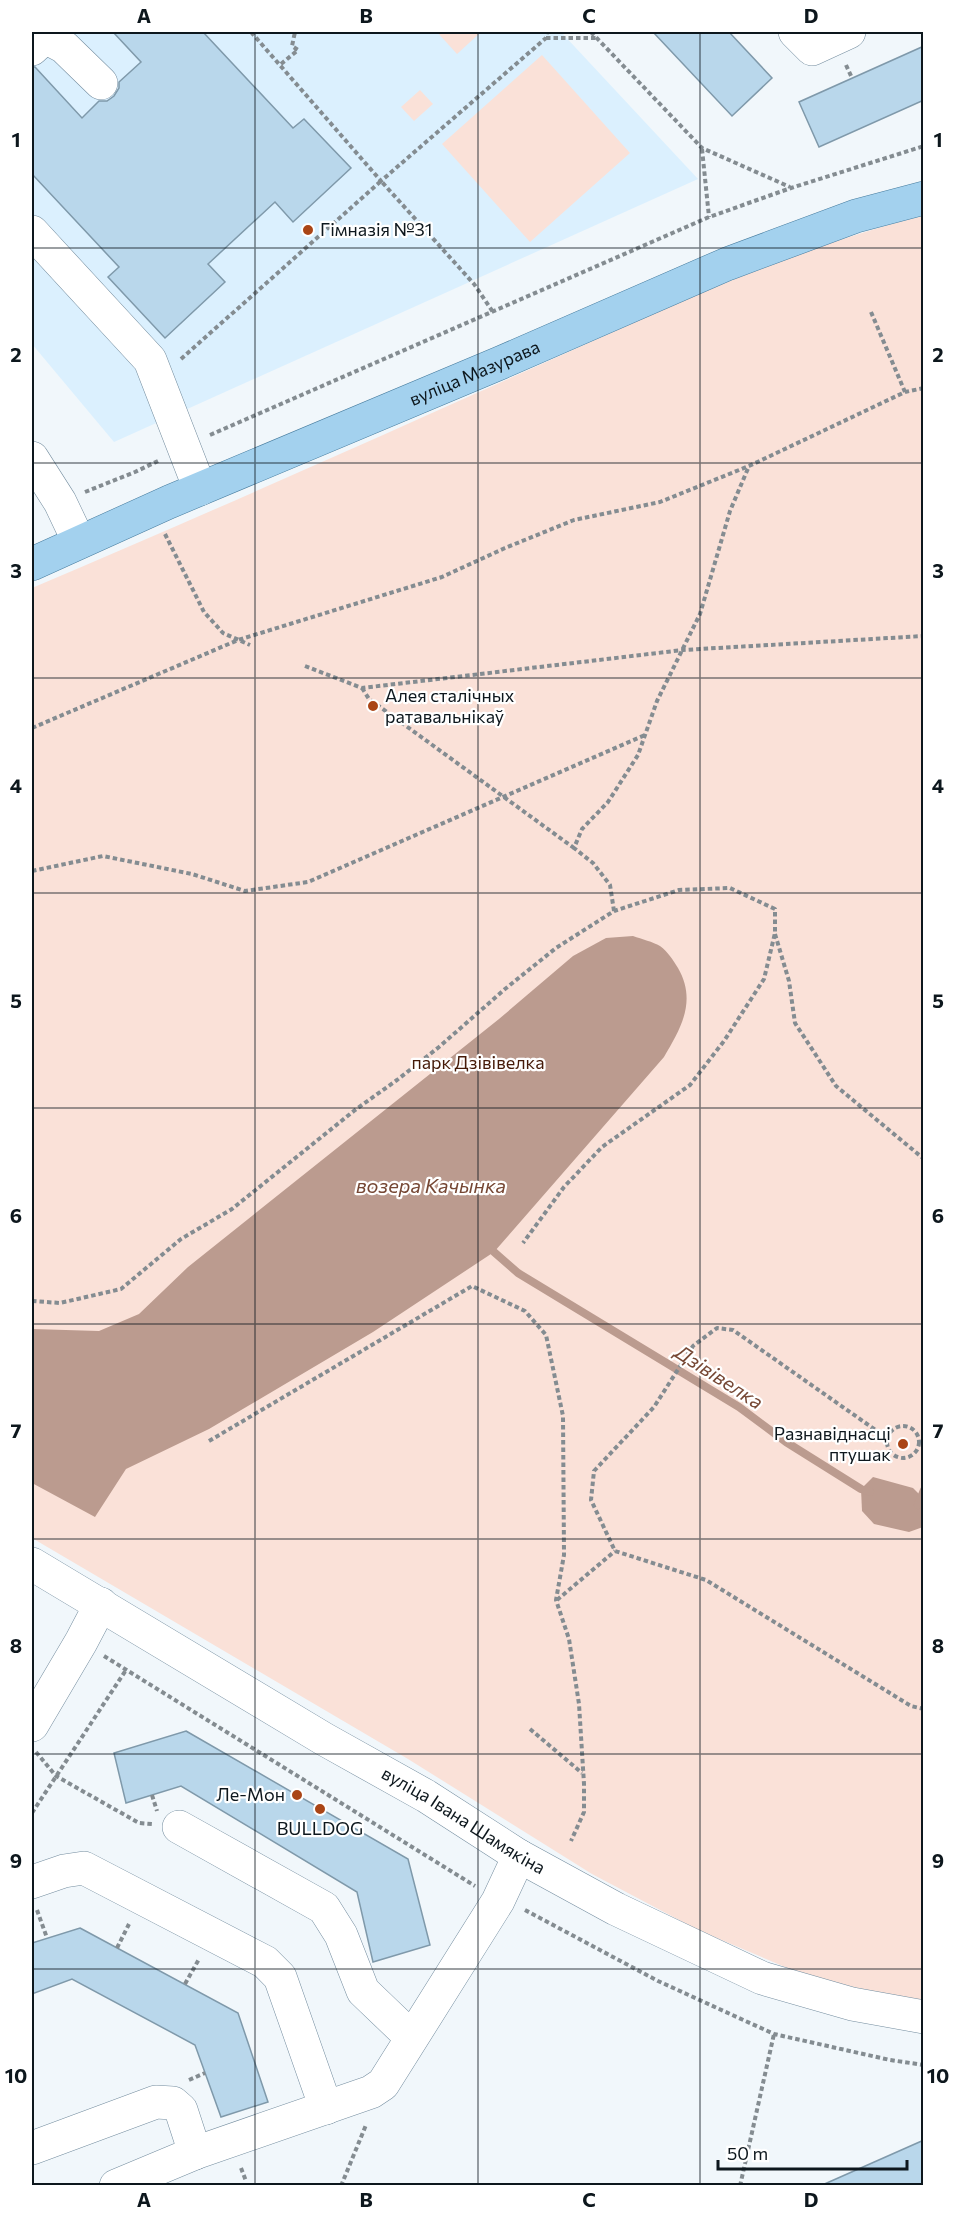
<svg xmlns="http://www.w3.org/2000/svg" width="955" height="2217" font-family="Commissioner,sans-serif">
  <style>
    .built { fill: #dbf0fe }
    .green { fill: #fae1d8 }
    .water { fill: #bb9b8f }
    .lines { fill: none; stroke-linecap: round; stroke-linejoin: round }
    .stream { stroke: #bb9b8f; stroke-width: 8 }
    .building { fill: #b9d7eb; stroke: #7f99aa; stroke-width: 1.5 }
    .minor-casing { stroke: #748d9f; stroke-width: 34 }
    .major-casing { stroke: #477c9e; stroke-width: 34 }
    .path { stroke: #848c91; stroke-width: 4; stroke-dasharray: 4.5 3; stroke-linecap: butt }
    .minor { stroke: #fff; stroke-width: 33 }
    .major { stroke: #a3d1ee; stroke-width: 33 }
    .grid { fill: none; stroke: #0d171d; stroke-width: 1.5; stroke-opacity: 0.55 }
    .poi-dot { fill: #aa4516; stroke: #fff; stroke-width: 2 }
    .labels { text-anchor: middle; stroke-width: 4.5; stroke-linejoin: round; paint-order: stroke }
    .poi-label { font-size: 18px; fill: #0d171d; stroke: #fff; text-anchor: start }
    .street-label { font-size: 18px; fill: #0d171d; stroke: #fff }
    .park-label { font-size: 18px; fill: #451a08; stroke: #fff }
    .water-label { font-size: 20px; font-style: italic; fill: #764734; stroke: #fff }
    .neatline { fill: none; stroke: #0d171d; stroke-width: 2 }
    .grid-label { font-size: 20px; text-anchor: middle; font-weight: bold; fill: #0d171d }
  </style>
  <rect width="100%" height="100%" fill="#f1f7fb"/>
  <polygon class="built" points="32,32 561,32 698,179 114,442 32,344"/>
  <g class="green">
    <polygon points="437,32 481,32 457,54"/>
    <polygon points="542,55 630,153 530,242 442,144"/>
    <polygon points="420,90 433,104 414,121 401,107"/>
    <path d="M923 216V2001L813 1979 698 1930 592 1874 408 1759 32 1538V588C200 517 367 442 535 367 662 311 788 249 923 216Z"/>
  </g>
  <g class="water">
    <path d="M633 936C642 939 653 942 660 946 668 952 673 960 678 968 697 1001 681 1028 664 1057L494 1252 373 1332 209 1429 126 1469 95 1517 32 1483V1329L99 1331 139 1314 188 1267 499 1019 573 956 606 938Z"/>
    <polygon points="873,1477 913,1488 923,1498 923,1527 909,1532 874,1524 862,1511 861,1489"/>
  </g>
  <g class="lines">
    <g class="stream">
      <polyline points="494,1252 518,1273 739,1407 786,1442 861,1489 870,1492"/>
      <polyline points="918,1505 924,1490"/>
    </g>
  </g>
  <g class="building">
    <polygon points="113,32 203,32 293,128 304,119 351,168 293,222 275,202 208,264 225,282 165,338 108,277 119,267 32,174 32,67 35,67 82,118 99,101 107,101 114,96 119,88 119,82 141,62"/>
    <polygon points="653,32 729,32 772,78 732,116"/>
    <polygon points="924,46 924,100 819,147 799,102"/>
    <polygon points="186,1731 408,1859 430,1945 373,1962 357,1892 181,1786 126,1803 114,1753"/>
    <polygon points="80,1928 238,2013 268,2102 221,2117 195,2045 72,1979 32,1994 32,1943"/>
    <polygon points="924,2140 924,2186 820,2186"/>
  </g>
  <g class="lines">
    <g class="minor-casing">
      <g id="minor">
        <polyline points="795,32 812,49 849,32"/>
        <polyline points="32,49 45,37 64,47 101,83"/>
        <polyline points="32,232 150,360 200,489"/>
        <polyline points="32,458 60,502 79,542"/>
        <path id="s1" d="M32 1564 324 1739 426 1796 519 1856 616 1909 762 1978 852 2004 924 2017"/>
        <polyline points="32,1725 81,1642 101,1604"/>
        <polyline points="179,1827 324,1908 341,1935 363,1991 411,2037"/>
        <polyline points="32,1882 64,1871 84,1868 265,1962 280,1977 326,2108"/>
        <polyline points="32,2148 156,2102 173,2103 181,2110 195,2153"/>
        <polyline points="116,2186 195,2153 371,2092 383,2084 498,1901 519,1856"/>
      </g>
    </g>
    <g class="major-casing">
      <g id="major">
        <path id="s2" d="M32 564 169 502 500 363 727 264 856 216 924 198"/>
      </g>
    </g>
    <g class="path">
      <polyline points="251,32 381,181 546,38 547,32"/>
      <polyline points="591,32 702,148 790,187"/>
      <polyline points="546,38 596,38"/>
      <polyline points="281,64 298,50 292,46 295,32"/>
      <polyline points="846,65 852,78"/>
      <polyline points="702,149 709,217"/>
      <polyline points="871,312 905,392"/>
      <polyline points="181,359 381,181 474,284 493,312"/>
      <polyline points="210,435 709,217 791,188 924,146"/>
      <polyline points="85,492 135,472 158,461"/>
      <polyline points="165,534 204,612 223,633 250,645"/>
      <polyline points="305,666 362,688 683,650 924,636"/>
      <polyline points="362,688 369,699 574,848"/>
      <polyline points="32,728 238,640 442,577 505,548 574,520 660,502 749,466 905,392 924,388"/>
      <polyline points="32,871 103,856 192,874 245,891 308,882 645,735"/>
      <polyline points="614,911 610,885 593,863 574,848 582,829 608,802 638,755 657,701 700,614 730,511 749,466"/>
      <polyline points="775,934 789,981 795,1023 836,1086 924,1159"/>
      <polyline points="32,1301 60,1303 121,1289 181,1239 232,1209 355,1110 397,1080 439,1047 505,989 556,948 614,911 679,890 730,888 775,909 775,933 764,979 724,1041 690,1085 602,1147 564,1187 523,1243"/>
      <circle cx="903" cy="1442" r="16"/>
      <polyline points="887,1438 733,1330 717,1328 693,1346 654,1407 594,1471 591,1500 615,1551 706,1580 911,1706 924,1709"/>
      <polyline points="209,1441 472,1286 525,1311 546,1335 563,1416 564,1555 556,1600 569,1639 579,1704 584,1784 584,1812 571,1841"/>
      <polyline points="557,1600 615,1551"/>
      <polyline points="104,1656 475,1886"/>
      <polyline points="530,1729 582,1773"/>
      <polyline points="36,1752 56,1776 139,1823 152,1824"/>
      <polyline points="152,1795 157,1811"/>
      <polyline points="32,1813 126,1670"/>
      <polyline points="37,1910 47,1938"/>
      <polyline points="525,1910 658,1981 774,2034 890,2060 924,2065"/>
      <polyline points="117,1948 129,1924"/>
      <polyline points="185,1984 199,1959"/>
      <polyline points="189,2080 205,2073"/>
      <polyline points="241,2168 246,2181"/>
      <polyline points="341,2186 366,2125"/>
      <polyline points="740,2186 774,2034"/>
    </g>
    <use href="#minor" class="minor"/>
    <use href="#major" class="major"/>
  </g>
  <path class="grid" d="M255 32V2186M478 32V2186M700 32V2186M32 248H924M32 463H924M32 678H924M32 893H924M32 1108H924M32 1324H924M32 1539H924M32 1754H924M32 1969H924"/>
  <g class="poi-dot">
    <circle cx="308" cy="230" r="6"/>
    <circle cx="373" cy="706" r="6"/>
    <circle cx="903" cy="1444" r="6"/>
    <circle cx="297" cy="1795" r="6"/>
    <circle cx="320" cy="1809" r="6"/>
  </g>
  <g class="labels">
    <g class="poi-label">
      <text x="320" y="236">Гімназія №31</text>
      <text x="385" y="702">Алея сталічных<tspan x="385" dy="21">ратавальнікаў</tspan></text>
      <text x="891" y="1440" text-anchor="end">Разнавіднасці<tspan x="891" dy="21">птушак</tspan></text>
      <text x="285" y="1801" text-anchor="end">Ле-Мон</text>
      <text x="320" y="1835" text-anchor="middle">BULLDOG</text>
    </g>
    <g class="street-label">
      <text dy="6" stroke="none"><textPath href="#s2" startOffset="482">вуліца Мазурава</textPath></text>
      <text dy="6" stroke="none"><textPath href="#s1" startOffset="502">вуліца Івана Шамякіна</textPath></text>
    </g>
    <g class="park-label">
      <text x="478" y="1069">парк Дзівівелка</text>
    </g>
    <g class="water-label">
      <text x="431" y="1193">возера Качынка</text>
      <text transform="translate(719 1377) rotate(33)" y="7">Дзівівелка</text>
    </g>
  </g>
  <rect width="955" height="2217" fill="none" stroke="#ffffff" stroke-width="66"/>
  <path d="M718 2160v9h189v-9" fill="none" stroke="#0d171d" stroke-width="3"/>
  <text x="727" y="2160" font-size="18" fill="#0d171d" stroke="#ffffff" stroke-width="4.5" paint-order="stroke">50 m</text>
  <rect x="33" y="33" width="889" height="2151" class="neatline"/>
  <g class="grid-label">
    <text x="144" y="23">A</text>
    <text x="366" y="23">B</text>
    <text x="589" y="23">C</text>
    <text x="811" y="23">D</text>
    <text x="16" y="147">1</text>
    <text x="938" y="147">1</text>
    <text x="16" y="362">2</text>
    <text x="938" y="362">2</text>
    <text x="16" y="578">3</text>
    <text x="938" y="578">3</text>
    <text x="16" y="793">4</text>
    <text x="938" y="793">4</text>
    <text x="16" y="1008">5</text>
    <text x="938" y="1008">5</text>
    <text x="16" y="1223">6</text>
    <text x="938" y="1223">6</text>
    <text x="16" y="1438">7</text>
    <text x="938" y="1438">7</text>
    <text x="16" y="1653">8</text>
    <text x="938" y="1653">8</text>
    <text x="16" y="1868">9</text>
    <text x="938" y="1868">9</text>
    <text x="16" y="2083">10</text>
    <text x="938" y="2083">10</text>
    <text x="144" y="2207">A</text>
    <text x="366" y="2207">B</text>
    <text x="589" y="2207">C</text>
    <text x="811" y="2207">D</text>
  </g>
</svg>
